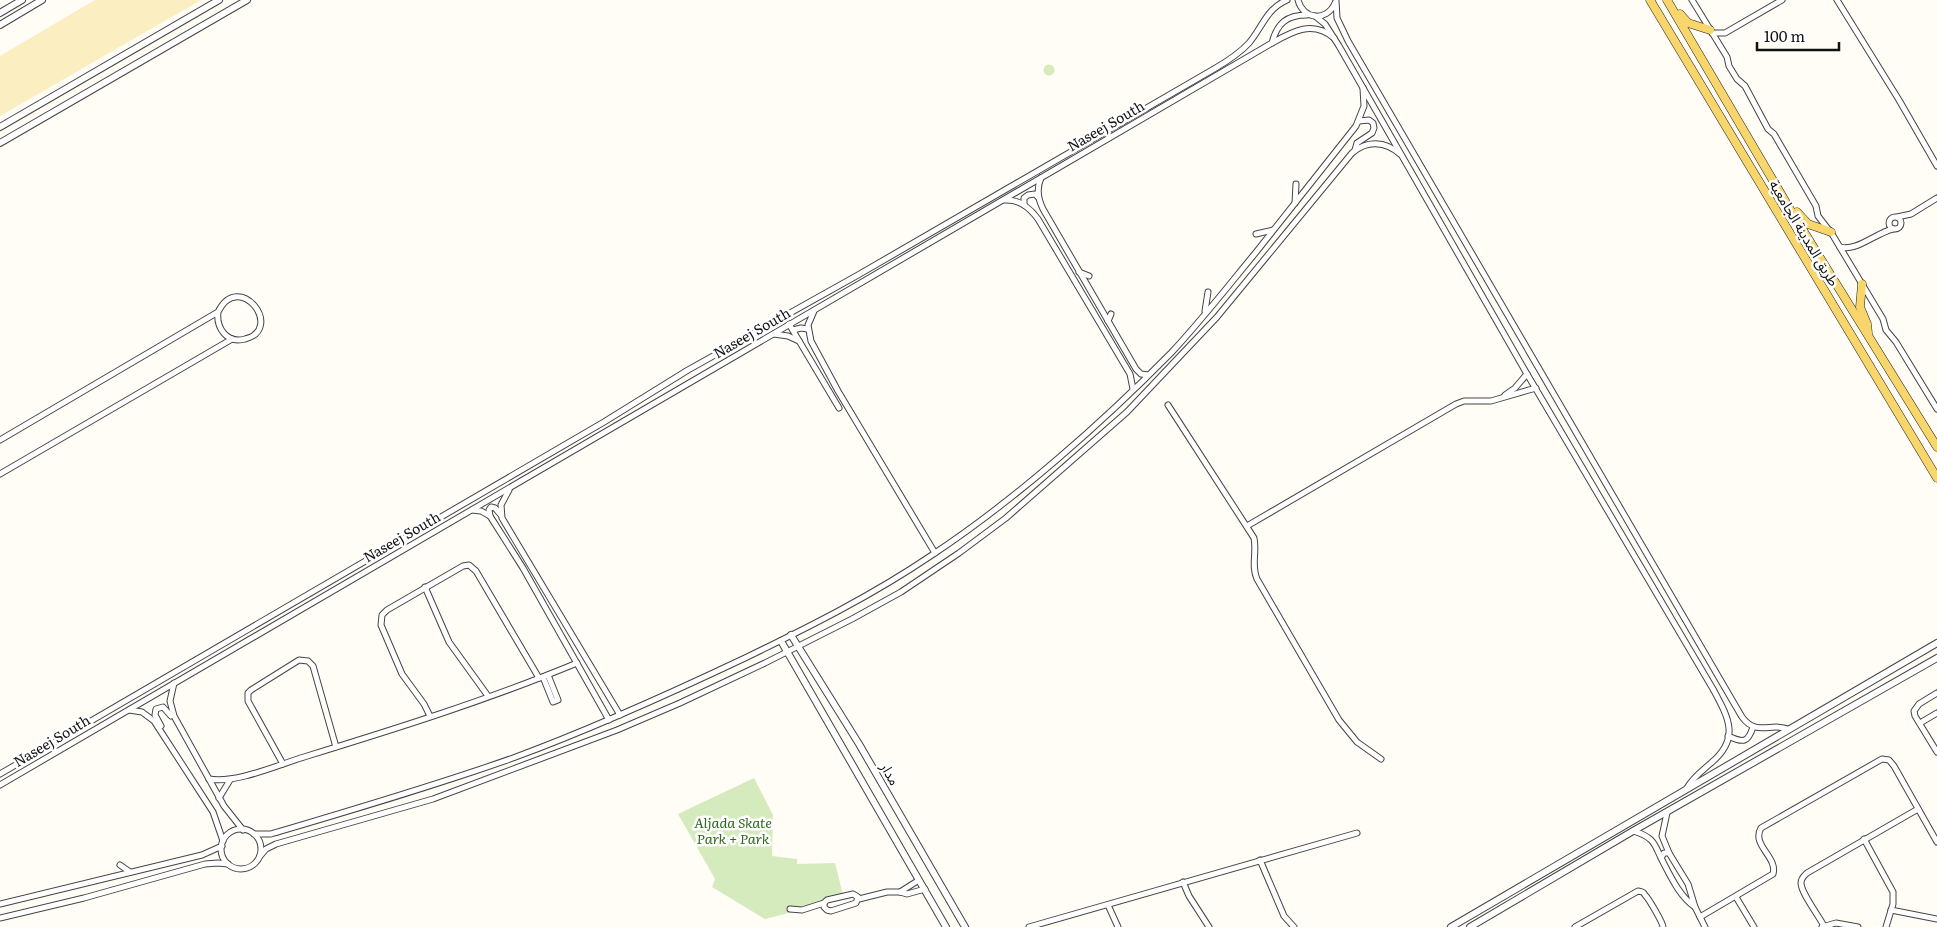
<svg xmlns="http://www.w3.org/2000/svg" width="1937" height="927" font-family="Literata,'Noto Sans Arabic',serif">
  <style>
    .green { fill: #d5ebbd }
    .sand { fill: #fbeec1 }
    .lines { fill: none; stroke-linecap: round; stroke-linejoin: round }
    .minor-casing { stroke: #444; stroke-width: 7 }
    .tertiary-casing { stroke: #444; stroke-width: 8 }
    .primary-casing { stroke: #222; stroke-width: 9 }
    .minor { stroke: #fff; stroke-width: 5 }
    .tertiary { stroke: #fff; stroke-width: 6 }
    .primary { stroke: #f9d66b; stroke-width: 8 }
    .labels { text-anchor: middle; stroke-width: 5; stroke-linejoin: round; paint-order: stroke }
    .street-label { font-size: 14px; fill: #111; stroke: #fff }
    .park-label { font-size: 14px; font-style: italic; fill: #2f6b1f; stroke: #fff }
  </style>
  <rect width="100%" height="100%" fill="#fffdf5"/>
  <g class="green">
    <circle cx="1049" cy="70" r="5.5"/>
    <polygon points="754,778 773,815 772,856 797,859 797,864 835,863 844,899 765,919 712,887 715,879 678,814"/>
  </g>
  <polygon class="sand" points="95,0 201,0 0,116 0,56"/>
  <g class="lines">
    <g class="minor-casing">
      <g id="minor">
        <path d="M1298 0C1303 20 1327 22 1335 3"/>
        <polyline points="1692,0 1727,57 1729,66 1737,79 1745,86 1768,129 1774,134 1816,206 1818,216 1832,234 1883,319 1886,330 1896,342 1937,409"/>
        <polyline points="1837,0 1899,100 1937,166"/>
        <path d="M1336 1 1337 18 1348 41 1742 717C1757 737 1771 722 1788 729"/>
        <path d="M1315 16 1325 24 1339 46 1527 374 1713 689C1728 717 1741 738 1711 763 1702 771 1693 777 1687 788"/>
        <polyline points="1712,33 1725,33 1782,0"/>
        <path d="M1272 43C1277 23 1287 15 1307 15"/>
        <polyline points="1355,150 1357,143 1372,133 1374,128 1373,123 1369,120 1359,121"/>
        <path d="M1041 178C1036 189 1038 199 1043 209L1136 369 1141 374 1148 375"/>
        <path d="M1004 200C1019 199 1029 207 1038 219L1130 374 1133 389"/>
        <polyline points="1295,203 1296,184"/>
        <polyline points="1024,205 1024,198 1028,195 1035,194 1038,197"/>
        <circle cx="1895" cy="223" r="6"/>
        <polyline points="1897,217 1911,214 1937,198"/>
        <polyline points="1256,234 1273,230"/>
        <path d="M1840 247C1856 252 1876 233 1893 229"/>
        <polyline points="1079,272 1089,276"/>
        <polyline points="814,311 808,325 811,341 838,391 935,553"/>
        <polyline points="1205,311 1208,292"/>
        <polyline points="1108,321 1111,314"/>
        <polyline points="789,324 839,408"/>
        <polyline points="793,330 801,328 808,329"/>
        <polyline points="774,334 788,336 799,341"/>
        <polyline points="1505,395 1515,388 1527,374"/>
        <path d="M1168 405 1254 538C1257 552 1251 566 1257 579L1339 720 1357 742 1381 759"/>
        <path d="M0 440 218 312C239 269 285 329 245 339 227 344 216 328 218 312"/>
        <polyline points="0,474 232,339"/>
        <polyline points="509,490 501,505 502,518 620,715"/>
        <polyline points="472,510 481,511 490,516 523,568 609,720"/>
        <polyline points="490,516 489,510 491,507 495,508 501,515"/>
        <polyline points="1247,526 1456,404 1464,401 1491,401 1536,388"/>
        <polyline points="425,587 449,642 488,696"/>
        <polyline points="543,677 553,702 558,700 548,675"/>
        <polyline points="174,683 170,701 174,716 224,806 243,830"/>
        <polyline points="1937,693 1919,704 1914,711 1915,716 1937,752"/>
        <polyline points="129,710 142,712 154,721 213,812 223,841"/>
        <polyline points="430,716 424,704 402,674 381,625 382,615 387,610 463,566 469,565 476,571 539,678"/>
        <polyline points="1920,723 1937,713"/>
        <polyline points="161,726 155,715 156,709 163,707 171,716"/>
        <path d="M1728 736C1743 743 1748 743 1753 727"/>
        <polyline points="283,764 248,701 248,693 251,690 299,660 308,661 313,666 336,747"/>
        <path d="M0 774 604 422 688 370 858 275 1214 69C1226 62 1239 54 1249 43 1262 28 1266 9 1287 0"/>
        <path d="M209 779C235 784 278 765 304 757 395 729 488 700 577 663"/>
        <path d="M0 785 1272 43C1293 31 1313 20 1334 38"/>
        <polyline points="219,798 230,780"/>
        <polyline points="1667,813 1662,836 1669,853"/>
        <circle cx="241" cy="849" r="20"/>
        <path d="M1633 831C1640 833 1646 835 1651 840 1656 845 1658 852 1661 858 1670 875 1679 896 1695 907L1688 884 1669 853H1664L1661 858"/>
        <path d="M254 834H271C352 810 434 786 513 758 592 729 669 694 745 658 809 627 873 595 932 555 1015 500 1101 424 1171 353 1201 321 1229 285 1257 251 1290 209 1323 168 1356 126L1364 106 1363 88"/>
        <polyline points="1864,839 1893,892 1893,904 1886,927"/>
        <path d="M260 856 266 849 276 844 433 799 617 730 680 703 765 663 852 619 901 592 959 553 1006 518 1127 412 1217 317 1352 153C1367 140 1385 141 1400 154"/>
        <polyline points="1260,860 1284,916 1294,927"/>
        <polyline points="120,865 130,872"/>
        <polyline points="1183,882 1189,896 1209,927"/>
        <polyline points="900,892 919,880"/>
        <polygon points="853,894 858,897 856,903 831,911 827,910 824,907 824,903 827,900"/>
        <polyline points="1736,897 1754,927"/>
        <polyline points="859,899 887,892 900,892 907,894 925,889"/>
        <polyline points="0,904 202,855 222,846"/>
        <polyline points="1108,905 1118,927"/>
        <polyline points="1695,907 1705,927"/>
        <polyline points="790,909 802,910 824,903"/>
        <polyline points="1891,910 1937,919"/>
        <path d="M1700 917 1773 874C1778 857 1751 845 1761 828L1882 759 1889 760 1894 766 1937 842"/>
        <polyline points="0,918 84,898 205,864 218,863 228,864"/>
        <path d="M1824 926C1819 916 1801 893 1801 883 1801 878 1804 876 1807 873L1918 809"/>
        <polyline points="1029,927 1357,833"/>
        <path d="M1575 927 1638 891C1642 892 1643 891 1645 895 1649 899 1663 923 1663 927"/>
        <polyline points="1822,927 1836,923 1858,927"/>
      </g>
    </g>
    <g class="tertiary-casing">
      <g id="tertiary">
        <polyline points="0,13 22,0"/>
        <polyline points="0,25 42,0"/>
        <polyline points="0,127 219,0"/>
        <polyline points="0,143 247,0"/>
        <polyline points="791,635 859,744 965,927"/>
        <polyline points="781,641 946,927"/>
        <polyline points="1451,927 1937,643"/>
        <polyline points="1470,927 1633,831 1937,658"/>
      </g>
    </g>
    <g class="primary-casing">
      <g id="primary">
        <polyline points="1650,0 1937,478"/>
        <polyline points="1667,0 1788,206 1937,447"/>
        <polyline points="1680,14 1688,23 1710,30"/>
        <polyline points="1797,212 1808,224 1831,232"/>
        <polyline points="1862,284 1860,307 1867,324 1868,333"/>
      </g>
    </g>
    <use href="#minor" class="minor"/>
    <use href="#tertiary" class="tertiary"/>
    <use href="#primary" class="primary"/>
  </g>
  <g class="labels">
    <g class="street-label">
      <text transform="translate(1106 126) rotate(-30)" y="5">Naseej South</text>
      <text transform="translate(1804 233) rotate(59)" y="5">طريق المدينة الجامعية</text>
      <text transform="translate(752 333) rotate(-30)" y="5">Naseej South</text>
      <text transform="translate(402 537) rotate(-30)" y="5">Naseej South</text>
      <text transform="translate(52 741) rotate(-31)" y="5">Naseej South</text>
      <text transform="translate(890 774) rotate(60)" y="5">مدار</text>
    </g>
    <g class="park-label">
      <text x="733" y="828">Aljada Skate<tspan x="733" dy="16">Park + Park</tspan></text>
    </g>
  </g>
  <path d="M1757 42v8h82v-8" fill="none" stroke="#111111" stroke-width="2.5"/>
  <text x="1764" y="42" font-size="15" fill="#111111" stroke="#ffffff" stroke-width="4" paint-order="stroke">100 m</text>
</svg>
